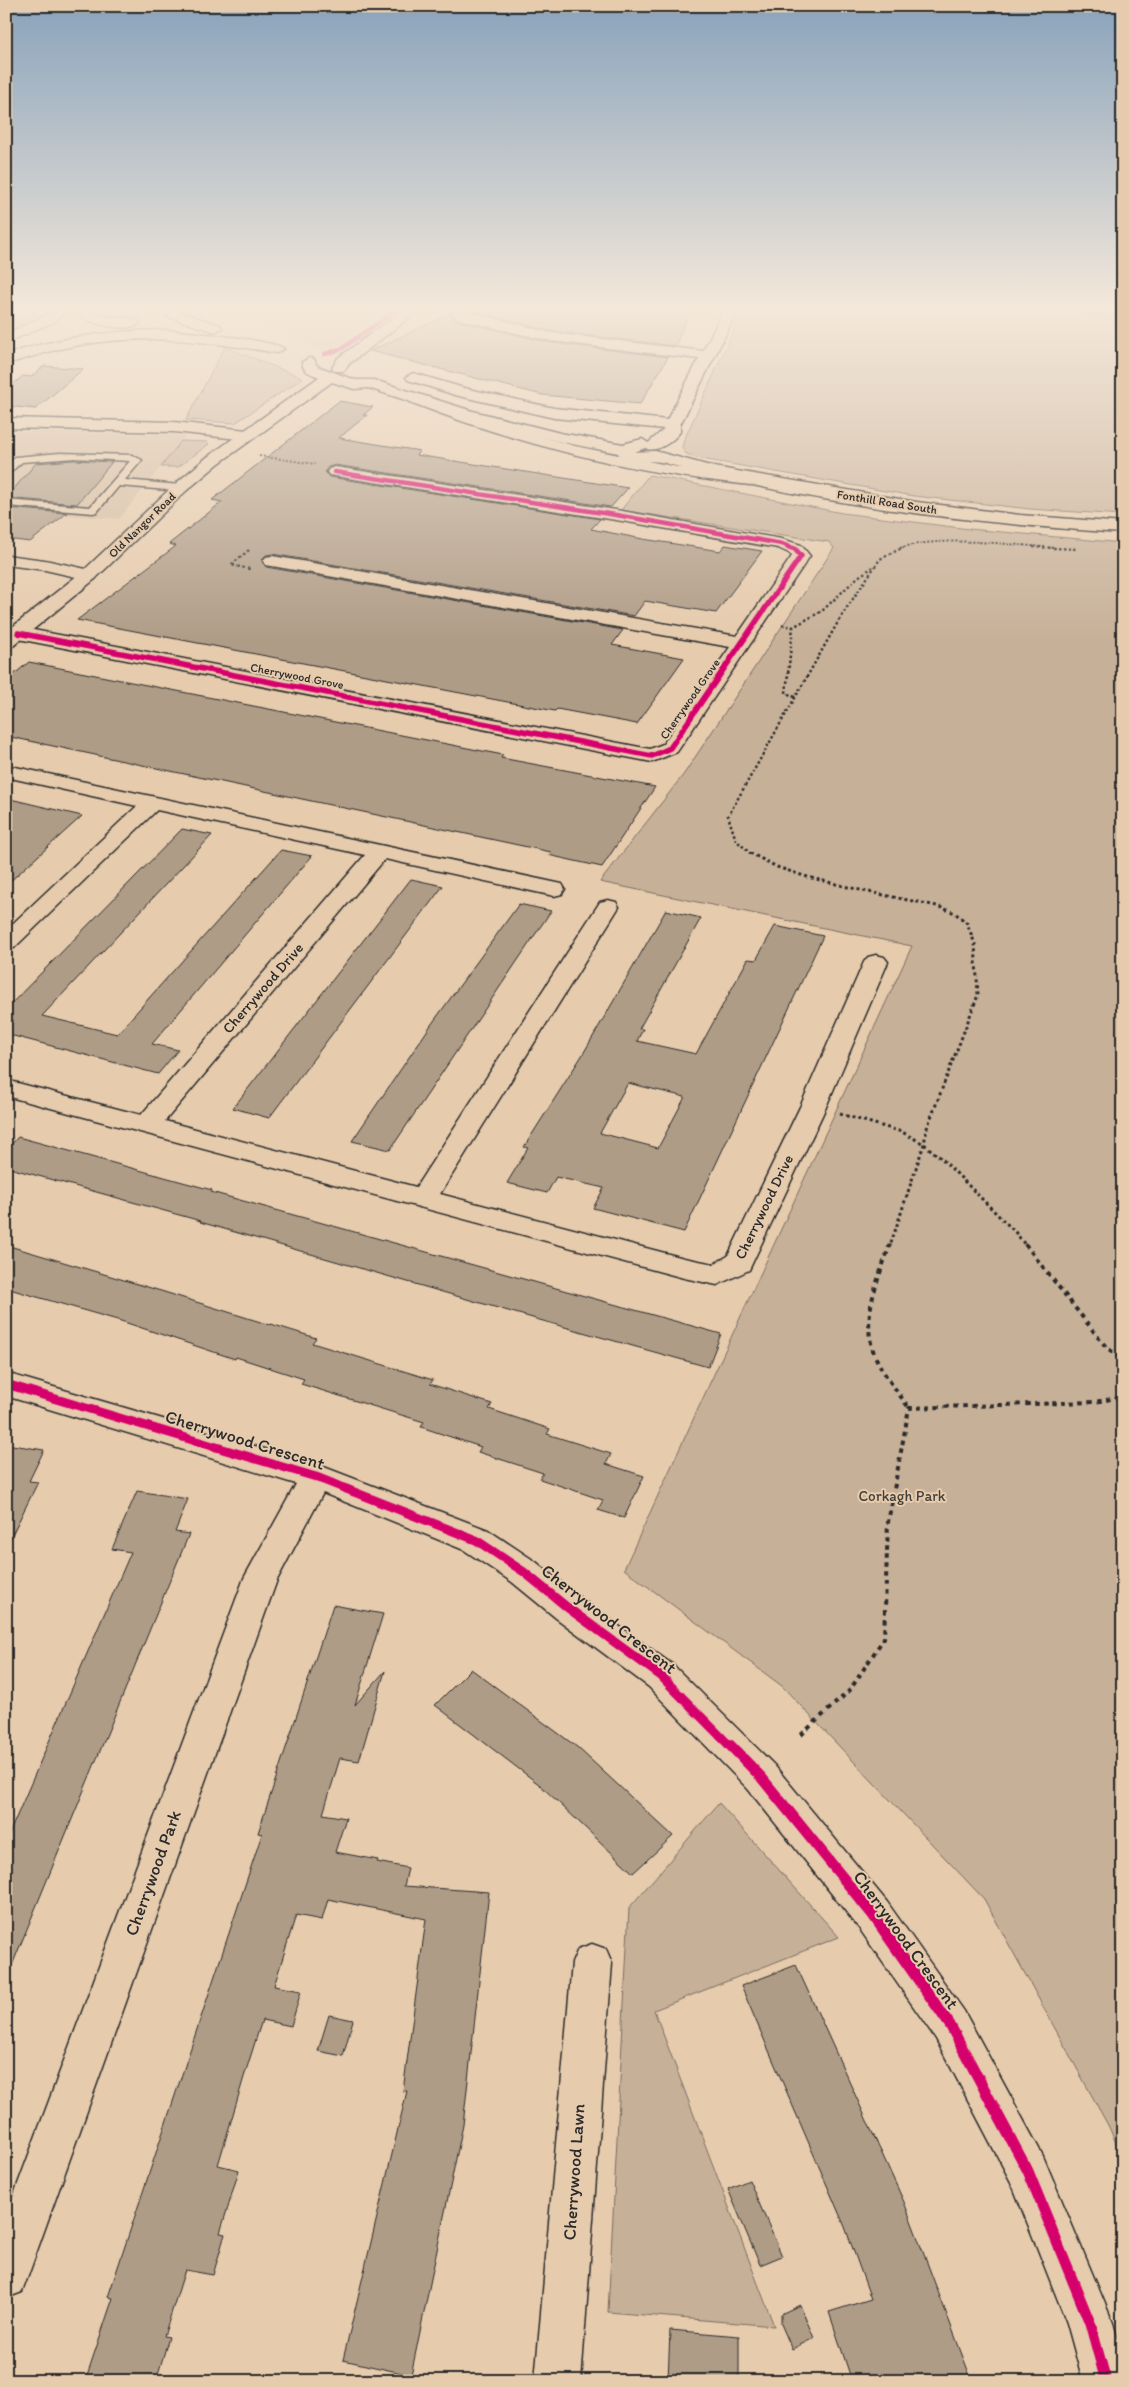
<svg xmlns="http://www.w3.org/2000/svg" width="1129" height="2387" font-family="Itim,sans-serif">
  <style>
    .built { fill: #d6bda2 }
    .green { fill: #c7b098; stroke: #796e62 }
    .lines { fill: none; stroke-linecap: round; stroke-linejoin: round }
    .river { fill: #9a8a78; fill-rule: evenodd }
    .building { fill: #af9c87; stroke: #2b2b2b; fill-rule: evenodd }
    .lane-casing { stroke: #2b2b2b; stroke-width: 3 }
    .street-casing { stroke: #2b2b2b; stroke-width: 3 }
    .secondary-casing { stroke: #2b2b2b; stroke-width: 3 }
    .path-far3 { stroke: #2b2b2b; stroke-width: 2; stroke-dasharray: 2 2; stroke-linecap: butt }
    .path-far2 { stroke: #2b2b2b; stroke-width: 2.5; stroke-dasharray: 2.5 2.5; stroke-linecap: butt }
    .path-far1 { stroke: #2b2b2b; stroke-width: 3; stroke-dasharray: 3 3; stroke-linecap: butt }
    .path { stroke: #2b2b2b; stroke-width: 4; stroke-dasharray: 4.5 4.5; stroke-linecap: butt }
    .lane { fill: #e6cbad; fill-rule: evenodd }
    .street { fill: #e6cbad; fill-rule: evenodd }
    .secondary { fill: #e6cbad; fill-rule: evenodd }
    .cycleway-far3-casing { stroke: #e6cbad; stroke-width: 6 }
    .cycleway-far2-casing { stroke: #e6cbad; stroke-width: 8 }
    .cycleway-far1-casing { stroke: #e6cbad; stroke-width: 12 }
    .cycleway-casing { stroke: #e6cbad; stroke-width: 14 }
    .cycleway-far3 { stroke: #d6006c; stroke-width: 4.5 }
    .cycleway-far2 { stroke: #d6006c; stroke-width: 5.5 }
    .cycleway-far1 { stroke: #d6006c; stroke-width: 9 }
    .cycleway { stroke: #d6006c; stroke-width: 11 }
    .labels { text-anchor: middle; stroke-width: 4; stroke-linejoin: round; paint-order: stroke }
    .far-street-label { font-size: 12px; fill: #2b2b2b; stroke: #e6cbad }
    .street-label { font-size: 15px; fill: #2b2b2b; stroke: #e6cbad }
    .park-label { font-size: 15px; fill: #423f3b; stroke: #e6cbad }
    .near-street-label { font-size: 18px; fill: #2b2b2b; stroke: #e6cbad }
  </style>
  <rect width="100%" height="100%" fill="#e6cbad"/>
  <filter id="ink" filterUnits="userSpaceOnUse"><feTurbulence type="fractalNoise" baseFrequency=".02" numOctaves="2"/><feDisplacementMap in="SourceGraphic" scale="10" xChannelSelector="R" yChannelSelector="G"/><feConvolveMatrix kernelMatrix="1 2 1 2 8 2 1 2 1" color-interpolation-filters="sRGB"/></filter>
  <g filter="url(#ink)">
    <g class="built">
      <polygon points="232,308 383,308 340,343 329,348 317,349"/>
      <polygon points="6,431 186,435 119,519 6,511"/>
    </g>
    <g class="green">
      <polygon points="6,308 43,308 13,329 6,331"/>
      <polygon points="744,308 1123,308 1123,515 1030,509 914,496 696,458 685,453 682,447 684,440"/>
      <polygon points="225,347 303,378 235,423 186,420"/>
      <polygon points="181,441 207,442 209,444 178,467 161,467"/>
      <polygon points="649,475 842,513 969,529 1123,543 1123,2159 1109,2127 984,1899 782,1686 624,1569 912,946 600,882 684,774 834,548 829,542 621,510"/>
      <polygon points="719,1803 839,1937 654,2010 774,2326 608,2312 629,1908"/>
    </g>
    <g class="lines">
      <polygon class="river" points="1076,308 1123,308 1123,323 1080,314"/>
    </g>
    <g class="building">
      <polygon points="462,308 691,308 675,346 551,331"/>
      <polygon points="450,314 458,321 551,343 668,357 640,404 542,395 370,351"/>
      <polygon points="44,366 83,369 36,409 6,406 6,390 23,376 31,377"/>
      <polygon points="339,401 373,407 363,415 367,415 339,438 420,451 416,455 628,488 611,507 335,465 328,467 325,471 329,477 600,519 591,529 643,539 720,551 725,545 762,551 716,613 645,601 634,616 272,554 266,555 262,560 266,567 623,630 612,645 684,658 637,724 557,709 555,711 77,620 176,546 169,544 222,502 212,500"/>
      <polygon points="74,460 112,462 77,504 6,498 36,463"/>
      <polygon points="6,508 67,513 30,542 6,539"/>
      <polygon points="29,662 503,755 501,758 655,787 602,867 548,855 551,852 6,736 6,681"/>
      <polygon points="6,798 82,816 6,885"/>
      <polygon points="182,829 212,835 42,1016 117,1034 281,850 312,856 152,1044 178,1050 158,1074 6,1034 6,1009"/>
      <polygon points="411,879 443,886 269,1118 233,1108"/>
      <polygon points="519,904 551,911 390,1150 352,1141 431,1025"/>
      <path d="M666 910 701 918 639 1029H643L637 1041 696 1054 748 959 756 960 775 926 823 936 684 1232 593 1208 604 1188 556 1177 547 1193 507 1183 528 1148 524 1147 583 1054ZM628 1083 685 1097 658 1148 600 1133Z"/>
      <polygon points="18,1137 212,1190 211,1192 721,1334 708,1367 536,1319 200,1222 201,1221 6,1167 6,1150"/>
      <polygon points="6,1245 161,1291 270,1325 271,1324 316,1338 312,1343 433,1380 430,1384 492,1404 489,1409 550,1429 547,1434 611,1454 606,1464 644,1476 624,1518 598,1510 603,1500 540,1479 543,1473 478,1452 481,1447 421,1427 424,1422 301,1384 304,1379 236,1357 235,1359 121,1321 6,1288"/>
      <polygon points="6,1444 44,1450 29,1481 38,1482 6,1547"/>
      <polygon points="137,1491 188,1499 175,1532 189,1534 6,1980 6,1841 131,1552 112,1549"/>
      <polygon points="333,1605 383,1614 355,1705 385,1671 359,1761 340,1758 323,1814 346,1818 335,1852 378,1860 377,1862 408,1868 404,1886 489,1892 463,2125 411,2375 343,2360 407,2091 403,2091 426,1919 328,1899 322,1920 296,1915 274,1986 301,1991 291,2026 262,2020 244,2077 218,2165 239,2170 220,2233 225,2234 213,2275 185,2270 164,2336 169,2337 156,2381 85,2381 113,2298 108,2297 262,1834 258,1833"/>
      <polygon points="471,1669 577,1747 673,1836 633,1873 540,1785 435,1705"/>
      <polygon points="796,1965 904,2202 972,2381 852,2381 829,2312 871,2299 845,2227 741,1986"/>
      <polygon points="329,2015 353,2020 343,2056 318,2051"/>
      <polygon points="749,2180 782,2256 760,2265 728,2189"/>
      <polygon points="800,2305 814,2338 792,2349 781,2324 781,2314"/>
      <polygon points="670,2330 739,2336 739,2376 728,2381 668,2381"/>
    </g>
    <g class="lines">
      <g class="lane-casing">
        <polygon id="lane" points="60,453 132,455 142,460 125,480 180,485 185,488 180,491 119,486 97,512 93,513 6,506 6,500 90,507 130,461 74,458 22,462 6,476 6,467 15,457"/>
      </g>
      <g class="street-casing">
        <g id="street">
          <path d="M725 308H739L680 425V432C673 441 659 452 647 449L645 446 664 429 554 418 455 395 408 380 406 377 413 373 464 388 554 408 667 420 699 359 551 341 458 319 451 313 458 309 551 333 703 351Z"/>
          <path d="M415 395 513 429 575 446 677 467 750 475 756 477 758 480 756 483 750 485C632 473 520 445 410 402L408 399 410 396Z"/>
          <polygon points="6,418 174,422 247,430 255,435 247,440 174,432 6,428"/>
          <polygon points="335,467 616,510 782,539 801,545 810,556 677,752 652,762 18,639 11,637 9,633 11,629 18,627 650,749 663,744 730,647 272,566 266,565 263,561 266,557 272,556 737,636 792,556 789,553 778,548 616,520 329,475 327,472 329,469"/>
          <polygon points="6,555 45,560 95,571 98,575 95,579 89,580 45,570 6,565"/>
          <polygon points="6,765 562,884 565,889 562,894 554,896 385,859 165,1121 416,1187 600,902 608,900 616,902 619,907 440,1194 684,1258 714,1264 728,1256 800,1107 864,962 868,957 876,955 884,957 888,962 826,1107 749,1270 717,1285 684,1278 6,1096 6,1080 141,1115 365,855 157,810 14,948 6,950 6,930 137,806 6,777"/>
          <polygon points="6,1373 316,1464 488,1530 536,1562 580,1598 673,1665 774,1765 887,1902 964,2011 1043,2156 1113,2323 1123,2359 1123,2381 1083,2381 1067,2323 1012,2184 936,2039 859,1928 748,1789 649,1687 556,1618 512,1582 464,1550 323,1493 277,1580 28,2276 22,2292 6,2298 6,2216 244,1578 296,1484 6,1396"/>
          <polygon points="592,1944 606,1949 612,1963 581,2381 535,2381 572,1963 578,1949"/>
        </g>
      </g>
      <g class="secondary-casing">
        <g id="secondary">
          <polygon points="53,308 68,308 56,321 6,343 6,334 46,315"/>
          <path d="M80 308H94L93 312C106 320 132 314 140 323 131 333 88 325 79 314Z"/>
          <polygon points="406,308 422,308 349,364 344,371 334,371 332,368 338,358"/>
          <polygon points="171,309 220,325 222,328 215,332 166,316 164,313 166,310"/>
          <path d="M163 330C180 331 277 340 284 349L277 353C204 341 143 332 69 347 47 351 27 359 6 364V355C56 337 110 331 163 330Z"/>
          <path d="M309 358 314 359 317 366 355 380H374L469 410 560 433 623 444 642 439 650 444 648 447 634 452 655 451 714 467 917 502 1020 515 1123 523V533C972 523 811 505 665 463 650 459 635 463 620 457L618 453C532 438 450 415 368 388L354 389 332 382 218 464 186 491 95 579 13 646 6 648V632L83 571 174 485 206 458 319 377C310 373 303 372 302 362Z"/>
        </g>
      </g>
      <g class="path-far3">
        <polyline points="259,456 315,464"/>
        <path d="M900 548C941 535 1011 545 1056 548"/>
      </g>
      <g class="path-far2">
        <polyline points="1033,547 1077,549"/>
        <polyline points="249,550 231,565 250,569"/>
        <polyline points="782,625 793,627"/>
        <polyline points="795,697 786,693 793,627 822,611 858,577 873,567"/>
        <polyline points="751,854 736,840 728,816 842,615 880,559 904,547"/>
      </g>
      <g class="path-far1">
        <polyline points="750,853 777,867 804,876 864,891 937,906 955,913 967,923 975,944 978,995 927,1128 924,1144 890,1246"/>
        <polyline points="840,1114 902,1132 924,1144 942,1159 1015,1232 1026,1246"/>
      </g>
      <g class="path">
        <path d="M890 1244C878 1281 858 1322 877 1360 885 1377 898 1392 909 1408"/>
        <polyline points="1025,1244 1106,1347 1123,1360"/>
        <polyline points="801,1735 850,1690 884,1638 888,1522 909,1408 1094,1402 1123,1397"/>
      </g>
      <use href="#lane" class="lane"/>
      <use href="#street" class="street"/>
      <use href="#secondary" class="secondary"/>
      <g class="cycleway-far3-casing">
        <g id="cycleway-far3">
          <polyline points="325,354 341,349 399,308"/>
          <polyline points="335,472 616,515 782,544 792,548"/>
        </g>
      </g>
      <g class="cycleway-far2-casing">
        <polyline id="cycleway-far2" points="18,633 652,756 670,748 801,556 795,549 789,547"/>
      </g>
      <g class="cycleway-far1-casing">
        <polyline id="cycleway-far1" points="6,1384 316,1477 476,1540 524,1572 568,1608 661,1676 731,1747"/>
      </g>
      <g class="cycleway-casing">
        <polyline id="cycleway" points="730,1745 761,1777 873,1915 950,2025 1028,2171 1090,2323 1106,2381"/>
      </g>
      <use href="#cycleway-far3" class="cycleway-far3"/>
      <use href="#cycleway-far2" class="cycleway-far2"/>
      <use href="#cycleway-far1" class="cycleway-far1"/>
      <use href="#cycleway" class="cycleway"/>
    </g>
  </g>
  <linearGradient id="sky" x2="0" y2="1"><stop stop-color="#89a3bb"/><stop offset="0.48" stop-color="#f4e8da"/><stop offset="1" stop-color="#f4e8da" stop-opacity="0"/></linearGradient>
  <rect width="1129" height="642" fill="url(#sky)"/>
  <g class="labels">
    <g class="far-street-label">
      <text transform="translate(887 502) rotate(9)" y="4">Fonthill Road South</text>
      <text transform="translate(142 525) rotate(-44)" y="4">Old Nangor Road</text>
      <text transform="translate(297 676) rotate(11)" y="4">Cherrywood Grove</text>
      <text transform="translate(690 699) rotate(-55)" y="4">Cherrywood Grove</text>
    </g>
    <g class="street-label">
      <text transform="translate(263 988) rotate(-49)" y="5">Cherrywood Drive</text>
      <text transform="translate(764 1207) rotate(-64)" y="5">Cherrywood Drive</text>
    </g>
    <g class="park-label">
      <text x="902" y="1501">Corkagh Park</text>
    </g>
    <g class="near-street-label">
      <text transform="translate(245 1440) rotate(17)" y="6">Cherrywood Crescent</text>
      <text transform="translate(609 1619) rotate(38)" y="6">Cherrywood Crescent</text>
      <text transform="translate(153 1873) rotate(-70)" y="6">Cherrywood Park</text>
      <text transform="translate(906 1940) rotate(54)" y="6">Cherrywood Crescent</text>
      <text transform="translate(574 2172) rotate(-86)" y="6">Cherrywood Lawn</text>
    </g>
  </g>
  <rect width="1129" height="2387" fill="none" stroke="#e6cbad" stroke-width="25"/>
  <rect x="12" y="12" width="1104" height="2362" fill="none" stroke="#2b2b2b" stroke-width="2" filter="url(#ink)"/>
</svg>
